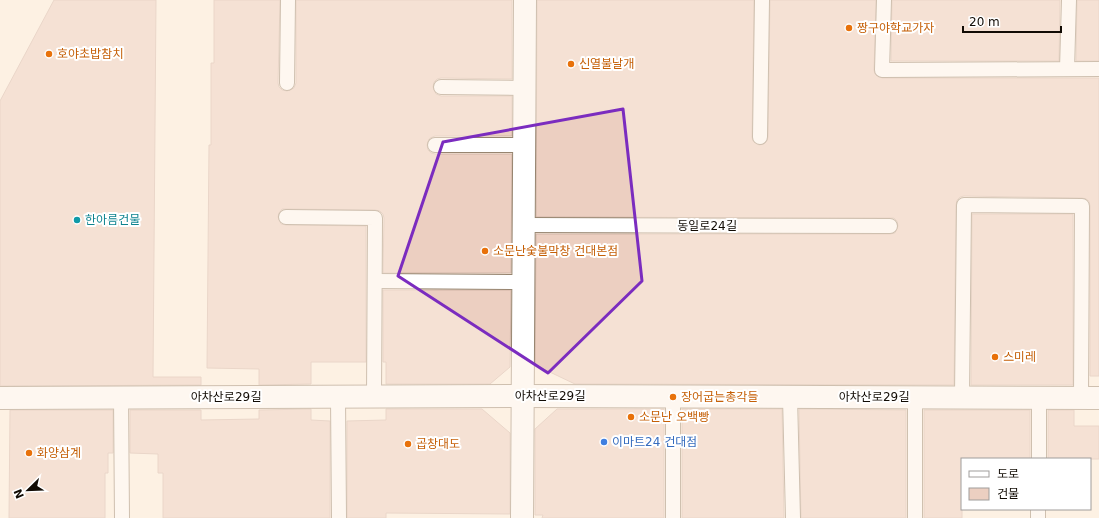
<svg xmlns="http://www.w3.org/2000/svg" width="1099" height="518" font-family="'DejaVu Sans','Noto Sans KR',sans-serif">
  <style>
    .building { fill: #eccfc1; stroke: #d2b6a8 }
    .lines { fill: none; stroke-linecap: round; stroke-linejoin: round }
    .lane-casing { stroke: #978570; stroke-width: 16 }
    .street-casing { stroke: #978570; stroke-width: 24 }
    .lane { stroke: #fff; stroke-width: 14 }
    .street { stroke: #fff; stroke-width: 22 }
    .marked { fill: none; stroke: #7b2cbf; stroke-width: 3; stroke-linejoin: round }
    .food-dot { fill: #e8710a; stroke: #fff; stroke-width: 1.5 }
    .culture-dot { fill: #0f9aa8; stroke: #fff; stroke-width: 1.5 }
    .shop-dot { fill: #3f7fe0; stroke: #fff; stroke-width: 1.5 }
    .labels { text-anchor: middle; stroke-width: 4; stroke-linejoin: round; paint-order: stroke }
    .food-label { font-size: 12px; fill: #c56008; stroke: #fff; text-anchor: start }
    .culture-label { font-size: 12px; fill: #0d838f; stroke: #fff; text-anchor: start }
    .street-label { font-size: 12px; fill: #110b04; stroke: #fff }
    .shop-label { font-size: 12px; fill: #366cbe; stroke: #fff; text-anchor: start }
  </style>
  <rect width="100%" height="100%" fill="#fdf1e3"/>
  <g class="building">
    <polygon points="54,0 156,0 153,377 201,377 201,385 0,386 0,101"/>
    <polygon points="214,0 280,0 278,83 279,87 282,90 287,91 294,88 296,83 296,0 512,0 512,79 441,78 437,79 434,82 433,87 436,94 441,96 512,96 512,136 435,136 430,138 427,145 428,150 431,153 435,154 512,154 511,273 383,273 384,218 383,214 380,211 375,210 282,209 279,213 278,217 281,224 286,225 366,226 366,362 311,362 311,384 259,385 259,369 207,368 209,145 211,145 211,63 214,63"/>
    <polygon points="537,0 754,0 752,137 753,141 759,145 764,144 767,141 768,137 770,0 876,0 874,70 875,74 882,78 1099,78 1099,376 1090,376 1090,206 1089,201 1086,199 1082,198 964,196 960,197 957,200 956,205 954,385 575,384 535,365 536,234 890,234 895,233 898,226 897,221 894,218 890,218 536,217"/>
    <polygon points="892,0 1060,0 1059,61 891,61"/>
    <polygon points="1077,0 1099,0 1099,61 1076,61"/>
    <polygon points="972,214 1073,214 1073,385 971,385"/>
    <polygon points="383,290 511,290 510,367 490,384 386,384 386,362 383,362"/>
    <polygon points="311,409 311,420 330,421 330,518 163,518 163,473 158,473 158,454 130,453 130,410 201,410 201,420 259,419 259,410"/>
    <polygon points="386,409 482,409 510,433 510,514 386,513 386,518 347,518 347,421 386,420"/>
    <polygon points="557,409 664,409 664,518 542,518 543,515 535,515 535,429"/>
    <polygon points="682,409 782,409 784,518 682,518"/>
    <polygon points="799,409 906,410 906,518 801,518"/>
    <polygon points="10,410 113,410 113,453 108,453 108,473 105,473 105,518 9,518"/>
    <polygon points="924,410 1030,410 1030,459 962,459 962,518 924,518"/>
    <polygon points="1048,410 1074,410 1074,426 1099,426 1099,459 1048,459"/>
  </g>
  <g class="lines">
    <g class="lane-casing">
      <g id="lane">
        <polyline points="884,0 882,70 1099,69"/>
        <polyline points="1067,69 1069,0"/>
        <polyline points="287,83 288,0"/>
        <polyline points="441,87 524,88"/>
        <polyline points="760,137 762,0"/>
        <polyline points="435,145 524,145"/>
        <polyline points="286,217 375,218 374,397"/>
        <polyline points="523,225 890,226"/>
        <polyline points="375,281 523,282"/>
        <polyline points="121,397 122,518"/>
        <polyline points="338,397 339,518"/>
        <polyline points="790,397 793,518"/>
        <polyline points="915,397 915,518"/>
        <polyline points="962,397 964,205 1082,206 1081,398"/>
        <polyline points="1039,459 1039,398"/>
        <polyline points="673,518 673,397"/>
        <polyline points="1038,518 1038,509"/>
      </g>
    </g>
    <g class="street-casing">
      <g id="street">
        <polyline points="0,398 522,396 1099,398"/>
        <polyline points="522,518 525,0"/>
      </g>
    </g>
    <use href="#lane" class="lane"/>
    <use href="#street" class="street"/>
  </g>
  <path d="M0 0H1099V518H0ZM623 109 642 281 548 373 398 276 443 142Z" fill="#fdf1e3" fill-opacity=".55" fill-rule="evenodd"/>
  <path class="marked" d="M623 109 642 281 548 373 398 276 443 142Z"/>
  <g class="food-dot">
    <circle cx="849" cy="28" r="4"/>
    <circle cx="49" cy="54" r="4"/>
    <circle cx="571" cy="64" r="4"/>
    <circle cx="485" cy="251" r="4"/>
    <circle cx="995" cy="357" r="4"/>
    <circle cx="673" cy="397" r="4"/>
    <circle cx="631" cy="417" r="4"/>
    <circle cx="408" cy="444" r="4"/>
    <circle cx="29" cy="453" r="4"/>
  </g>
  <circle class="culture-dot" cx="77" cy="220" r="4"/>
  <circle class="shop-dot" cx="604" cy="442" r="4"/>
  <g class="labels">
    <g class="food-label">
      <text x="857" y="32">짱구야학교가자</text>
      <text x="57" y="58">호야초밥참치</text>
      <text x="579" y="68">신열불날개</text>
      <text x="493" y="255">소문난숯불막창 건대본점</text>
      <text x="1003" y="361">스미레</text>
      <text x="681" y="401">장어굽는총각들</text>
      <text x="639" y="421">소문난 오백빵</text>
      <text x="416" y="448">곱창대도</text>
      <text x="37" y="457">화양삼계</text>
    </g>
    <g class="culture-label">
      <text x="85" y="224">한아름건물</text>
    </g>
    <g class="street-label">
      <text x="707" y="230">동일로24길</text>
      <text x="550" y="400">아차산로29길</text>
      <text x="226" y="401">아차산로29길</text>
      <text x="874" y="401">아차산로29길</text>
    </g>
    <g class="shop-label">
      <text x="612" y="446">이마트24 건대점</text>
    </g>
  </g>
  <rect x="961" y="458" width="130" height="52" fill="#ffffff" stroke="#a09d9b"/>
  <rect x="969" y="471" width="20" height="6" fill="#ffffff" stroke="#a09d9b"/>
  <text x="997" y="478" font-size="12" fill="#110b04">도로</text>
  <rect x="969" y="488" width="20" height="12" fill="#eccfc1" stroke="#a09d9b"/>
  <text x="997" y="498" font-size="12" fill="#110b04">건물</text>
  <g transform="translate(28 490) rotate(247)" stroke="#ffffff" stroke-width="3" paint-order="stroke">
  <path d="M0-3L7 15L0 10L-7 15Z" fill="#110b04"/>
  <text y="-6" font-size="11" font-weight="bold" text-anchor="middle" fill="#110b04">N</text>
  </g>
  <path d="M963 26v6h98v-6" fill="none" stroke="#110b04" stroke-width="2"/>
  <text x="969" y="26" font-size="12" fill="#110b04" stroke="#ffffff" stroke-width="3" paint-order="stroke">20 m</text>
</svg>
